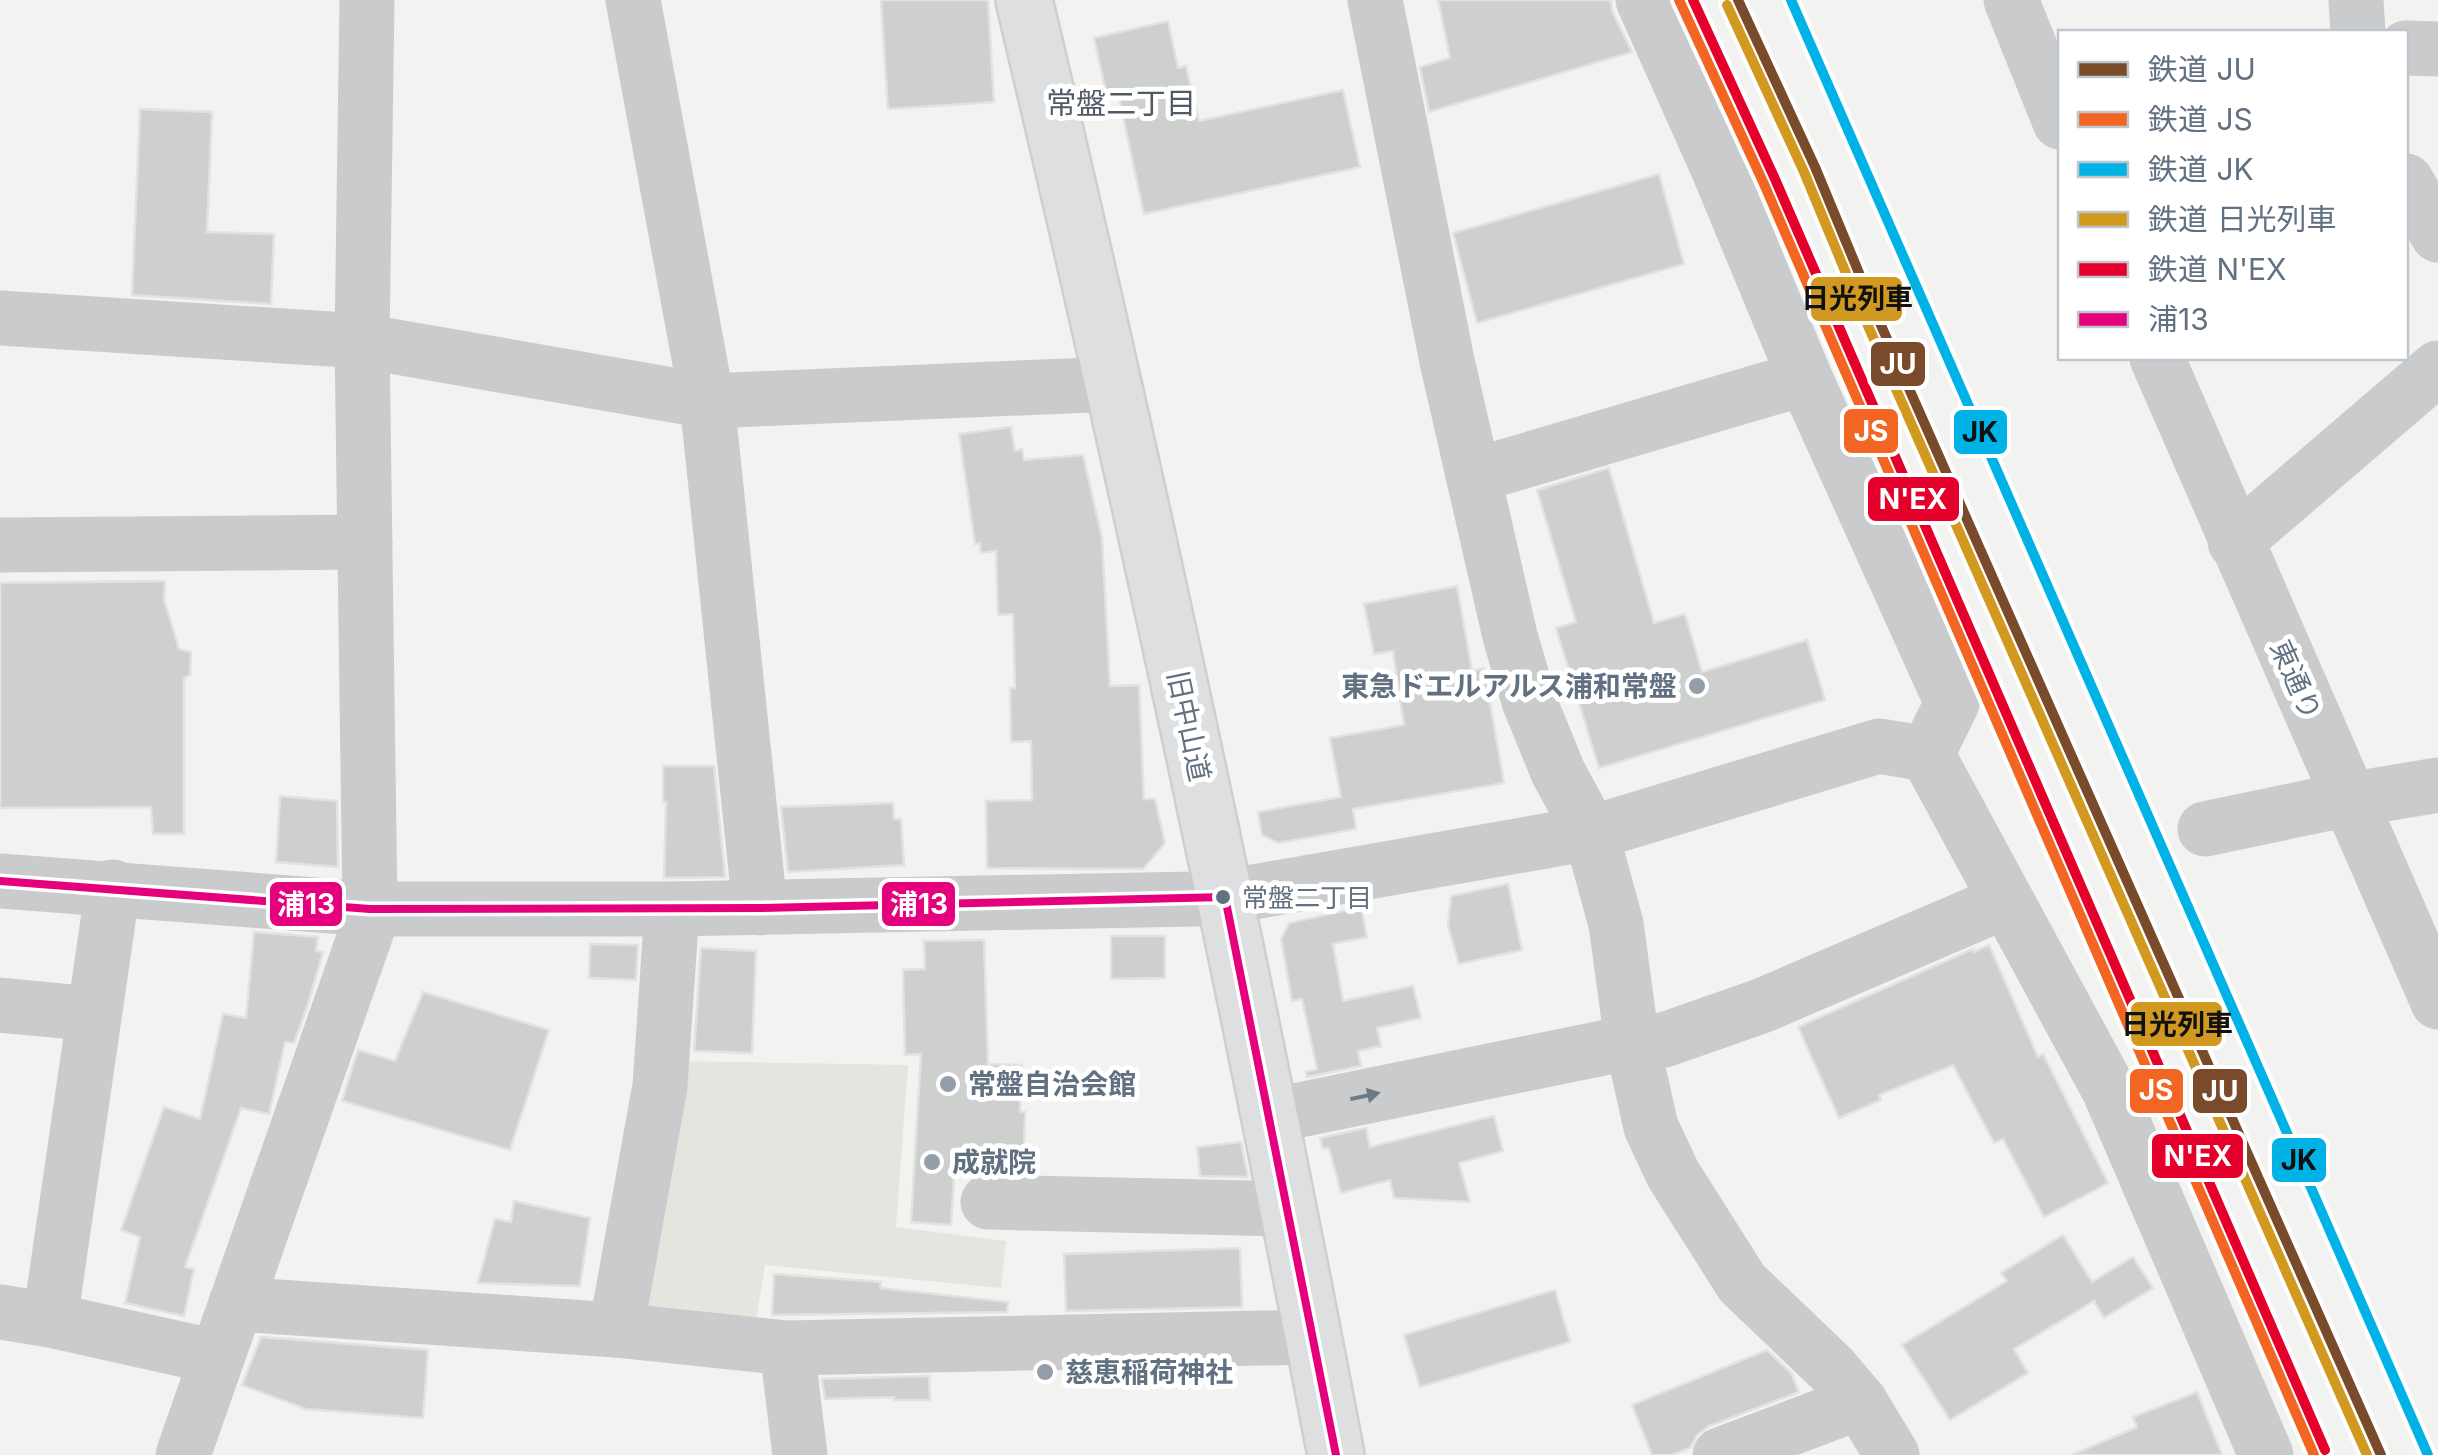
<svg xmlns="http://www.w3.org/2000/svg" width="2438" height="1455" font-family="Inter,'Noto Sans JP',sans-serif">
  <style>
    .green { fill: #e2e6de }
    .building { fill: #cecfcf; stroke: #e2e2e0; stroke-width: 2.5 }
    .lines { fill: none; stroke-linecap: round; stroke-linejoin: round }
    .major-casing { stroke: #cecfcf; stroke-width: 60 }
    .minor { stroke: #cacbcc; stroke-width: 55 }
    .major { stroke: #dedfe0; stroke-width: 55 }
    .bus-1-casing { stroke: #fff; stroke-width: 15 }
    .bus-1 { stroke: #e5007d; stroke-width: 8 }
    .rail-1-casing { stroke: #fff; stroke-width: 18 }
    .rail-2-casing { stroke: #fff; stroke-width: 18 }
    .rail-3-casing { stroke: #fff; stroke-width: 18 }
    .rail-4-casing { stroke: #fff; stroke-width: 18 }
    .rail-5-casing { stroke: #fff; stroke-width: 18 }
    .rail-1 { stroke: #7a4b2a; stroke-width: 10 }
    .rail-2 { stroke: #f26522; stroke-width: 10 }
    .rail-3 { stroke: #00b2e5; stroke-width: 10 }
    .rail-4 { stroke: #d29920; stroke-width: 10 }
    .rail-5 { stroke: #e4002b; stroke-width: 10 }
    .oneway { fill: #6c7a88 }
    .poi-dot { fill: #949ea8; stroke: #fff; stroke-width: 4 }
    .bus-dot { fill: #627181; stroke: #fff; stroke-width: 4 }
    .labels { text-anchor: middle; stroke-width: 10; stroke-linejoin: round; paint-order: stroke }
    .bus-label { font-size: 26px; fill: #627181; stroke: #fff; text-anchor: start }
    .street-label { font-size: 28px; fill: #627181; stroke: #fff }
    .poi-label { font-size: 28px; font-weight: bold; fill: #627181; stroke: #fff; text-anchor: start }
    .neighbourhood-label { font-size: 30px; fill: #505b66; stroke: #fff }
    .line-badge { stroke: #fff; stroke-width: 4 }
    .badge-label { font-size: 28px; text-anchor: middle; font-weight: bold; fill: #fff }
    .pale-badge-label { font-size: 28px; text-anchor: middle; font-weight: bold; fill: #111 }
  </style>
  <rect width="100%" height="100%" fill="#f2f3f0"/>
  <polygon class="green" points="680,1061 908,1065 896,1227 1006,1241 1001,1288 765,1265 755,1327 633,1322"/>
  <g class="building">
    <polygon points="881,0 988,0 994,102 888,109"/>
    <polygon points="1438,0 1611,0 1612,11 1632,52 1429,112 1420,67 1450,58"/>
    <polygon points="1168,21 1178,68 1186,66 1199,121 1343,90 1360,167 1144,214 1118,93 1107,96 1094,38"/>
    <polygon points="140,109 212,112 207,232 274,234 271,304 132,295"/>
    <polygon points="1659,174 1684,264 1477,323 1453,233"/>
    <polygon points="1011,427 1015,451 1022,449 1024,460 1083,455 1102,538 1110,686 1139,685 1144,799 1155,799 1165,843 1143,869 987,868 986,801 1032,800 1031,741 1011,742 1010,688 1015,688 1013,614 998,615 996,551 981,553 980,543 975,544 959,434"/>
    <polygon points="1609,468 1654,623 1685,614 1702,672 1807,640 1825,700 1599,768 1556,628 1576,622 1537,490"/>
    <polygon points="165,581 164,599 179,649 191,652 190,675 184,678 184,834 153,834 151,807 0,808 0,583"/>
    <polygon points="1457,586 1472,671 1484,668 1504,783 1353,809 1356,829 1278,843 1262,835 1258,812 1341,797 1330,738 1404,725 1393,651 1374,654 1364,604"/>
    <polygon points="663,766 714,766 725,877 664,878 666,802 663,802"/>
    <polygon points="280,796 337,801 338,867 276,862"/>
    <polygon points="893,803 894,819 901,819 904,865 788,872 781,807"/>
    <polygon points="1508,884 1522,950 1459,964 1448,926 1451,896"/>
    <polygon points="1361,907 1367,937 1333,944 1343,1001 1413,986 1421,1018 1377,1028 1381,1046 1358,1051 1361,1066 1307,1077 1306,1072 1317,1069 1302,999 1292,1001 1281,939 1289,923"/>
    <polygon points="254,932 318,937 316,951 323,952 308,1004 294,1043 285,1042 269,1114 241,1108 185,1267 194,1269 184,1316 125,1303 140,1237 121,1230 164,1107 200,1119 223,1014 246,1018"/>
    <polygon points="1111,936 1165,936 1165,978 1111,979"/>
    <polygon points="984,940 988,1064 1022,1065 1020,1112 1025,1112 1024,1152 956,1150 951,1225 911,1222 921,1054 905,1055 903,970 925,969 924,941"/>
    <polygon points="590,944 638,945 636,980 589,978"/>
    <polygon points="1989,945 2038,1057 2043,1054 2108,1183 2044,1217 2003,1139 1994,1143 1953,1065 1879,1095 1881,1100 1839,1118 1798,1027 1973,949 1974,952"/>
    <polygon points="701,948 756,951 752,1053 694,1051"/>
    <polygon points="423,992 549,1030 510,1150 342,1101 358,1050 395,1061"/>
    <polygon points="1494,1116 1503,1151 1459,1163 1470,1202 1394,1198 1390,1180 1341,1193 1329,1148 1323,1149 1320,1138 1366,1128 1370,1147"/>
    <polygon points="1241,1142 1248,1177 1200,1176 1197,1147"/>
    <polygon points="514,1201 590,1218 580,1286 478,1283 495,1219 511,1222"/>
    <polygon points="2063,1235 2092,1282 2133,1257 2153,1288 2104,1318 2094,1301 2014,1349 2028,1373 1950,1420 1902,1345 2007,1281 2001,1273"/>
    <polygon points="1240,1248 1242,1307 1066,1311 1064,1254"/>
    <polygon points="774,1274 881,1282 880,1288 1008,1302 1007,1312 772,1315"/>
    <polygon points="1555,1290 1570,1342 1420,1387 1404,1335"/>
    <polygon points="261,1337 428,1350 423,1418 306,1409 242,1385"/>
    <polygon points="1767,1350 1791,1373 1799,1392 1709,1426 1697,1435 1690,1448 1672,1455 1652,1455 1632,1405"/>
    <polygon points="929,1376 930,1400 894,1400 894,1397 825,1399 822,1379"/>
    <polygon points="2197,1392 2222,1455 2072,1455 2137,1427 2133,1417"/>
  </g>
  <g class="lines">
    <g class="major-casing">
      <path id="major" d="M1024 0C1139 483 1243 967 1336 1455"/>
    </g>
    <g class="minor">
      <polyline points="633,0 707,401 760,908"/>
      <polyline points="1375,0 1447,361 1510,636 1529,701 1558,772 1591,833 1616,924 1632,1042 1651,1127 1673,1174 1742,1283 1832,1369 1860,1402 1892,1455"/>
      <polyline points="1643,0 1718,168 1805,378 1952,703 1927,754"/>
      <polyline points="2011,0 2060,122"/>
      <polyline points="2356,0 2358,32"/>
      <polyline points="2406,48 2438,49"/>
      <polyline points="2406,181 2438,235"/>
      <polyline points="0,318 362,341 707,401 1115,384"/>
      <polyline points="2157,358 2438,1002"/>
      <polyline points="1473,476 1805,378"/>
      <polyline points="2235,542 2438,368"/>
      <polyline points="0,545 365,542"/>
      <polyline points="2205,829 2324,804 2438,785"/>
      <polyline points="0,881 370,909 672,909 1194,899 1225,897 1591,833 1879,746 1927,754 2109,1090 2266,1455"/>
      <polyline points="0,1005 94,1014"/>
      <polyline points="1270,1116 1632,1042 1664,1040 1761,1006 2006,901"/>
      <polyline points="988,1202 1288,1209"/>
      <polyline points="236,1304 616,1330 787,1348 800,1455"/>
      <polyline points="0,1312 50,1320 216,1357"/>
      <polyline points="50,1320 113,887"/>
      <polyline points="616,1330 660,1086 672,909"/>
      <polyline points="787,1348 1313,1337"/>
      <polyline points="183,1455 367,930 370,909 362,341 367,0"/>
      <polyline points="1720,1455 1860,1402"/>
    </g>
    <use href="#major" class="major"/>
    <g class="bus-1-casing">
      <g id="bus-1">
        <polyline points="0,881 370,909 760,908 1225,897"/>
        <polyline points="1225,897 1336,1455"/>
      </g>
    </g>
    <use href="#bus-1" class="bus-1"/>
    <g class="rail-1-casing">
      <polyline id="rail-1" points="1738,0 1815,167 1876,314 2381,1455"/>
    </g>
    <g class="rail-2-casing">
      <polyline id="rail-2" points="1679,0 1764,184 2314,1455"/>
    </g>
    <g class="rail-3-casing">
      <polyline id="rail-3" points="1791,0 2428,1455"/>
    </g>
    <g class="rail-4-casing">
      <polyline id="rail-4" points="1727,5 1804,172 1865,319 2367,1455"/>
    </g>
    <g class="rail-5-casing">
      <polyline id="rail-5" points="1693,0 1775,179 2325,1450"/>
    </g>
    <use href="#rail-1" class="rail-1"/>
    <use href="#rail-2" class="rail-2"/>
    <use href="#rail-3" class="rail-3"/>
    <use href="#rail-4" class="rail-4"/>
    <use href="#rail-5" class="rail-5"/>
  </g>
  <defs><path id="oneway-solid" d="M-6-.8H1V-3.2L6.5 0L1 3.2V.8H-6Z" transform="scale(2.5)"/></defs>
  <use class="oneway" href="#oneway-solid" transform="translate(1365 1096) rotate(-12)"/>
  <g class="poi-dot">
    <circle cx="1697" cy="686" r="10"/>
    <circle cx="948" cy="1084" r="10"/>
    <circle cx="932" cy="1162" r="10"/>
    <circle cx="1045" cy="1372" r="10"/>
  </g>
  <circle class="bus-dot" cx="1223" cy="897" r="9"/>
  <g class="labels">
    <g class="bus-label">
      <text x="1242" y="907">常盤二丁目</text>
    </g>
    <g class="street-label">
      <text transform="translate(2296 680) rotate(66)" y="10">東通り</text>
      <text transform="translate(1189 726) rotate(78)" y="10">旧中山道</text>
    </g>
    <g class="poi-label">
      <text x="1677" y="696" text-anchor="end">東急ドエルアルス浦和常盤</text>
      <text x="968" y="1094">常盤自治会館</text>
      <text x="952" y="1172">成就院</text>
      <text x="1065" y="1382">慈恵稲荷神社</text>
    </g>
    <g class="neighbourhood-label">
      <text x="1121" y="114">常盤二丁目</text>
    </g>
  </g>
  <g class="line-badge">
    <rect x="1809" y="275" width="95" height="48" rx="10" fill="#d29920"/>
    <rect x="1869" y="340" width="58" height="48" rx="10" fill="#7a4b2a"/>
    <rect x="1842" y="407" width="58" height="48" rx="10" fill="#f26522"/>
    <rect x="1952" y="408" width="57" height="48" rx="10" fill="#00b2e5"/>
    <rect x="1866" y="475" width="95" height="48" rx="10" fill="#e4002b"/>
    <rect x="268" y="880" width="76" height="48" rx="10" fill="#e5007d"/>
    <rect x="880" y="880" width="77" height="48" rx="10" fill="#e5007d"/>
    <rect x="2129" y="1000" width="95" height="48" rx="10" fill="#d29920"/>
    <rect x="2128" y="1067" width="57" height="48" rx="10" fill="#f26522"/>
    <rect x="2191" y="1067" width="58" height="48" rx="10" fill="#7a4b2a"/>
    <rect x="2150" y="1132" width="95" height="48" rx="10" fill="#e4002b"/>
    <rect x="2270" y="1136" width="58" height="48" rx="10" fill="#00b2e5"/>
  </g>
  <g class="badge-label">
    <text x="1898" y="374">JU</text>
    <text x="1871" y="441">JS</text>
    <text x="1913" y="509">N'EX</text>
    <text x="306" y="914">浦13</text>
    <text x="919" y="914">浦13</text>
    <text x="2156" y="1100">JS</text>
    <text x="2220" y="1101">JU</text>
    <text x="2198" y="1166">N'EX</text>
  </g>
  <g class="pale-badge-label">
    <text x="1857" y="308">日光列車</text>
    <text x="1980" y="442">JK</text>
    <text x="2177" y="1034">日光列車</text>
    <text x="2299" y="1170">JK</text>
  </g>
  <rect x="2058" y="30" width="350" height="330" fill="#ffffff" stroke="#c0c6cd" stroke-width="2.5"/>
  <rect x="2078" y="62" width="50" height="15" fill="#7a4b2a" stroke="#c0c6cd" stroke-width="2.5"/>
  <text x="2148" y="80" font-size="30" fill="#627181">鉄道 JU</text>
  <rect x="2078" y="112" width="50" height="15" fill="#f26522" stroke="#c0c6cd" stroke-width="2.5"/>
  <text x="2148" y="130" font-size="30" fill="#627181">鉄道 JS</text>
  <rect x="2078" y="162" width="50" height="15" fill="#00b2e5" stroke="#c0c6cd" stroke-width="2.5"/>
  <text x="2148" y="180" font-size="30" fill="#627181">鉄道 JK</text>
  <rect x="2078" y="212" width="50" height="15" fill="#d29920" stroke="#c0c6cd" stroke-width="2.5"/>
  <text x="2148" y="230" font-size="30" fill="#627181">鉄道 日光列車</text>
  <rect x="2078" y="262" width="50" height="15" fill="#e4002b" stroke="#c0c6cd" stroke-width="2.5"/>
  <text x="2148" y="280" font-size="30" fill="#627181">鉄道 N'EX</text>
  <rect x="2078" y="312" width="50" height="15" fill="#e5007d" stroke="#c0c6cd" stroke-width="2.5"/>
  <text x="2148" y="330" font-size="30" fill="#627181">浦13</text>
</svg>
